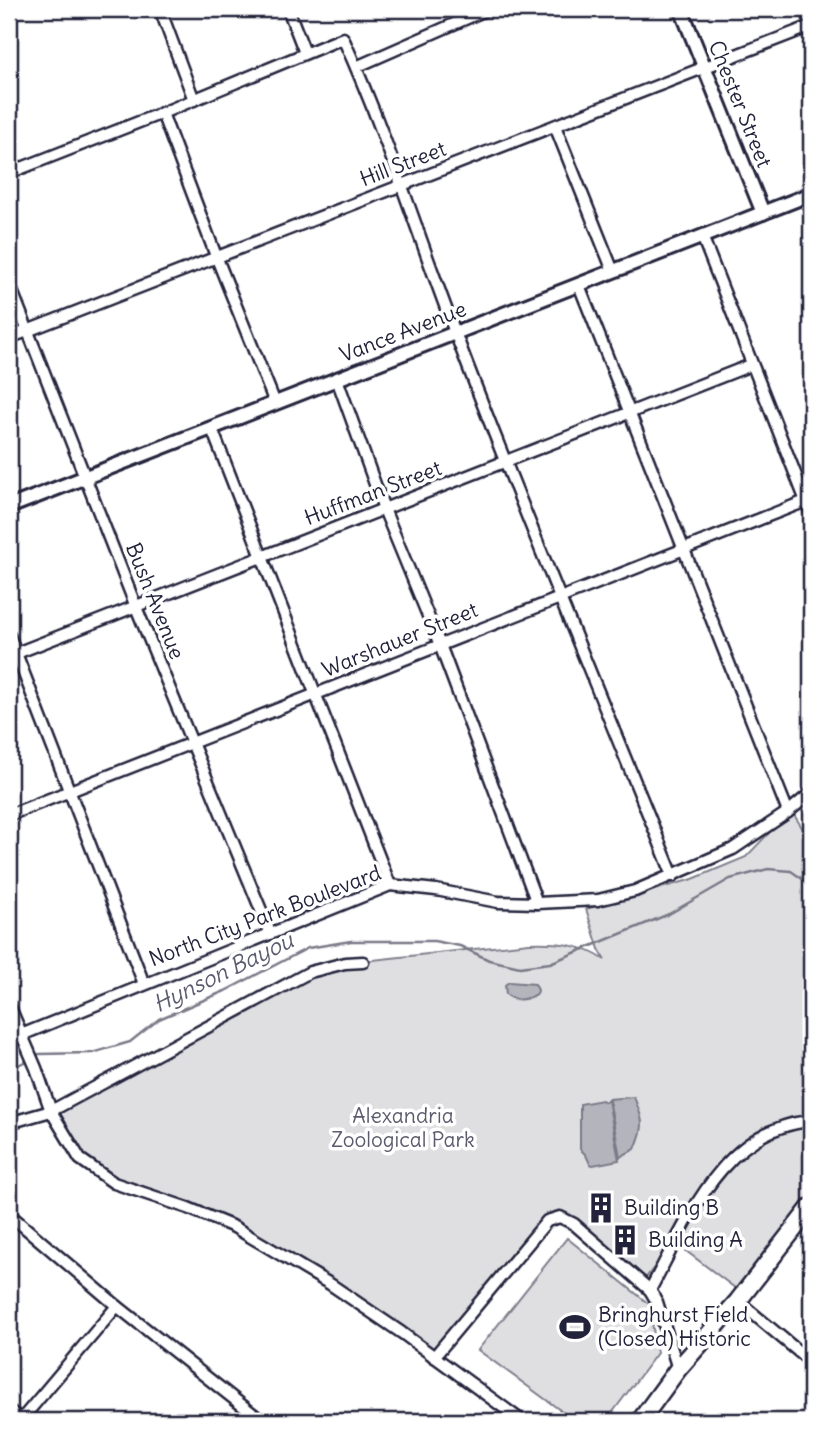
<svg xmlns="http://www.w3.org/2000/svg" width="820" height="1430" font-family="Delius,sans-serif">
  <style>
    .green { fill: #dfdfe2; stroke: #80808e; stroke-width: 2 }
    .water { fill: #b4b4bc; stroke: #7a7a88; stroke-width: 2 }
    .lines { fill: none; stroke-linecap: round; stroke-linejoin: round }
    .stream { stroke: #7a7a88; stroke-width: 2.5 }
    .minor-casing { stroke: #22223b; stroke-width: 15 }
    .tertiary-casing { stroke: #22223b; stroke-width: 18 }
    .primary-casing { stroke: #22223b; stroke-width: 21 }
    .minor { stroke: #fff; stroke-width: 10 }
    .tertiary { stroke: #fff; stroke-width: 12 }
    .primary { stroke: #fff; stroke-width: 16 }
    .labels { text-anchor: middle; stroke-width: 7; stroke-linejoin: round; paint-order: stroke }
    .street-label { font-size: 21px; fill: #22223b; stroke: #fff }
    .park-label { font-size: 21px; fill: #5b5b6d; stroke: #fff }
    .poi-label { font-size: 21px; fill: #22223b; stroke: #fff; text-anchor: start }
    .water-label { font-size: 23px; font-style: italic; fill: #5c5c6f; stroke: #fff }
  </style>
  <rect width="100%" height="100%" fill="#fff"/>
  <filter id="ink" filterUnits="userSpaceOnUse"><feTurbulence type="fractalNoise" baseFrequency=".0143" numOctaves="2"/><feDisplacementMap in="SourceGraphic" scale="14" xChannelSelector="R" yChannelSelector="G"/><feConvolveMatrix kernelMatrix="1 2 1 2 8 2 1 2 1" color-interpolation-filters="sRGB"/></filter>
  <g filter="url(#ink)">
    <g class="green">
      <path d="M791 810 811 842V1203L743 1294 674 1242 644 1280 574 1223 553 1218 434 1356 235 1227 133 1190 80 1158 53 1105 269 993 345 963 529 943C558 942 581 944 605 960L599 949 586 909 693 879 746 857Z"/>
      <polygon points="567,1238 649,1304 657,1353 606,1421 575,1421 478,1350"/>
    </g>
    <g class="water">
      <path d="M509 982 535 984 538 990 537 994C526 1000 515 1003 506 994L505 985Z"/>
      <path d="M634 1097C643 1120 646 1124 635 1149L620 1157 609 1099Z"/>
      <polygon points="602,1100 605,1102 608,1100 619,1160 593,1165 590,1164 586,1155 580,1149 580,1104"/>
    </g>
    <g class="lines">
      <polyline class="stream" points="9,1070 39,1054 92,1053 130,1042 159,1019 225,991 308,948 351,941 434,941 460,946 489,960 520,967 550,963 669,914 730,879 768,869 791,871 811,885"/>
      <g class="minor-casing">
        <g id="minor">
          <polyline points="160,9 194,100"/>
          <polyline points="288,9 305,53"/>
          <polyline points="356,67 488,9"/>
          <polyline points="162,113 216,256 275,403"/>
          <polyline points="555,126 613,271"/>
          <path d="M9 173 162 113 343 38C387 135 418 236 456 335 525 517 601 696 673 876"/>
          <polyline points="702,236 811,514"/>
          <polyline points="9,283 136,607 270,932"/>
          <polyline points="579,285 788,812"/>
          <polyline points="9,338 811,26"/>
          <polyline points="337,379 384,509 440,645 537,903"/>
          <polyline points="212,429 390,885"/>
          <polyline points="9,635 144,984"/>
          <polyline points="9,656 751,365"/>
          <polyline points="9,815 806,501"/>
          <polyline points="9,1005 36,1068 51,1111 80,1159 114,1183 188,1208 234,1227 330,1284 402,1333 522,1421"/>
          <polyline points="9,1040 390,885 436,890 498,902 537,903 598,900 635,891 733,849 788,812 811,793"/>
          <polyline points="9,1123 51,1111 310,972 345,963 363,962"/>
          <polyline points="9,1214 117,1306 262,1421"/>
          <path d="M650 1290C687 1222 722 1128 811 1121"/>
          <polyline points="738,1301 811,1362"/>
          <polyline points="434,1357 547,1221 560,1217 574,1224 650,1290 657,1302 678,1369"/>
          <polyline points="9,1410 22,1421"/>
          <polyline points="21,1420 117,1306"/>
        </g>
      </g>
      <g class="tertiary-casing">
        <g id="tertiary">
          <polyline points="681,9 763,213"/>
          <polyline points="9,507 811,194"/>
        </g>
      </g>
      <g class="primary-casing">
        <polyline id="primary" points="640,1421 678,1369 738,1301 811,1207"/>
      </g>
      <use href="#minor" class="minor"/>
      <use href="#tertiary" class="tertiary"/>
      <use href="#primary" class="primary"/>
    </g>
  </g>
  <defs>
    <g id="building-bare" transform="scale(2.415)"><path d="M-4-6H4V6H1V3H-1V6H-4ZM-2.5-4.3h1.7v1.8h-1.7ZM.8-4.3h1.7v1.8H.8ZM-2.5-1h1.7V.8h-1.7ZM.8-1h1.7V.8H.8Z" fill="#22223b" stroke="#fff" stroke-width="2.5" paint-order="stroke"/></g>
    <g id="stadium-bare" transform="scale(2.415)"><path d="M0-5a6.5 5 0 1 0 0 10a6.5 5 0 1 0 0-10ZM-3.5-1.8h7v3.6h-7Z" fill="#22223b" stroke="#fff" stroke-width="2.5" paint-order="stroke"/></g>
  </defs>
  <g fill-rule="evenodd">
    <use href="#building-bare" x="601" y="1208"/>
    <use href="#building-bare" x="625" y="1240"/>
    <use href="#stadium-bare" x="575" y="1327"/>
  </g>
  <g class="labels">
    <g class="street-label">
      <text transform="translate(740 104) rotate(68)" y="7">Chester Street</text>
      <text transform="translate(403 164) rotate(-21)" y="7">Hill Street</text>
      <text transform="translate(403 332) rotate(-21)" y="7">Vance Avenue</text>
      <text transform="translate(373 493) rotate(-21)" y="7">Huffman Street</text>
      <text transform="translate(155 601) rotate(68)" y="7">Bush Avenue</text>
      <text transform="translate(400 640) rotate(-22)" y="7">Warshauer Street</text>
      <text transform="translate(265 916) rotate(-21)" y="7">North City Park Boulevard</text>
    </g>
    <g class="park-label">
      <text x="403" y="1123">Alexandria<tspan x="403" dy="24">Zoological Park</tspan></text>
    </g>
    <g class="poi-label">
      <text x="624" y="1215">Building B</text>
      <text x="648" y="1247">Building A</text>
      <text x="598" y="1322">Bringhurst Field<tspan x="598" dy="24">(Closed) Historic</tspan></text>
    </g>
    <g class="water-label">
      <text transform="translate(223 972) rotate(-26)" y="8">Hynson Bayou</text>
    </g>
  </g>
  <rect width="820" height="1430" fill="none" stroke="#fff" stroke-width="35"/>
  <rect x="18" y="18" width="785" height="1395" fill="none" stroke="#22223b" stroke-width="2.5" filter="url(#ink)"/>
</svg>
